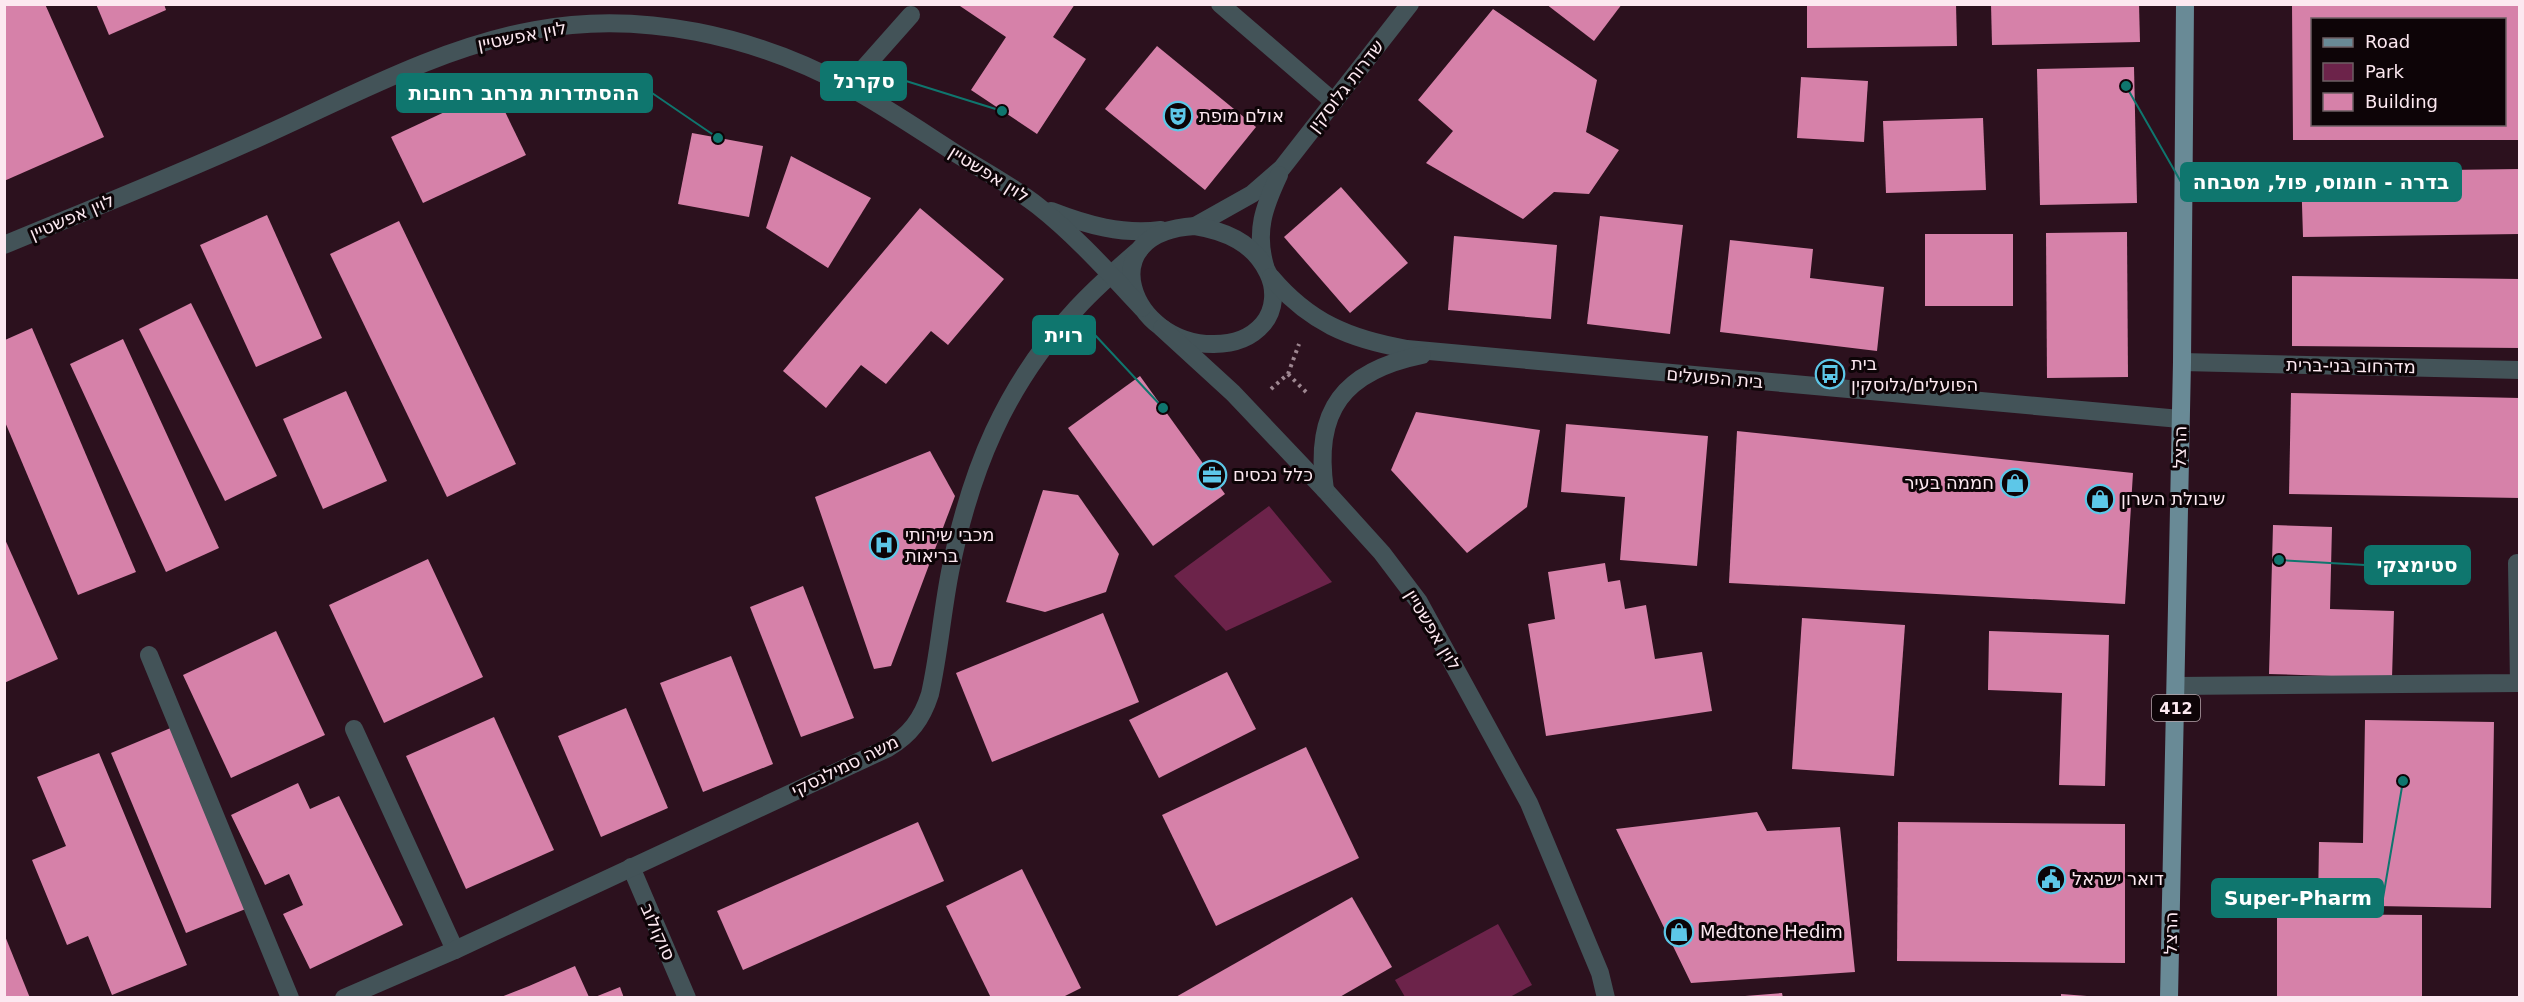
<svg xmlns="http://www.w3.org/2000/svg" width="2524" height="1002" font-family="'DejaVu Sans','Noto Sans Hebrew',sans-serif">
  <style>
    .green { fill: #6c234a }
    .building { fill: #d681a9; fill-rule: evenodd }
    .lines { fill: none; stroke-linecap: round; stroke-linejoin: round }
    .path { stroke: #9e8791; stroke-width: 4; stroke-dasharray: 3 4.5; stroke-linecap: butt }
    .service { stroke: #435358; stroke-width: 18 }
    .pedestrian { stroke: #435358; stroke-width: 18 }
    .minor { stroke: #435358; stroke-width: 18 }
    .tertiary { stroke: #435358; stroke-width: 18 }
    .primary { stroke: #698a96; stroke-width: 18 }
    .labels { text-anchor: middle; stroke-width: 6; stroke-linejoin: round; paint-order: stroke }
    .shield { fill: #0d0407; stroke: #b4a4aa; stroke-width: 1.5 }
    .shield-label { font-size: 16px; font-weight: bold; fill: #fce8f0 }
    .street-label { font-size: 18px; fill: #fce8f0; stroke: #0d0407 }
    .poi-label { font-size: 18px; fill: #fce8f0; stroke: #0d0407; text-anchor: start }
    .leader { fill: none; stroke: #0f766e; stroke-width: 2 }
    .callout-dot { fill: #0f766e; stroke: #0d0407; stroke-width: 2 }
    .callout { fill: #0f766e; stroke: #0f766e; stroke-width: 2 }
    .callout-label { font-size: 20px; text-anchor: middle; font-weight: bold; fill: #fff }
  </style>
  <rect width="100%" height="100%" fill="#2c111e"/>
  <g class="green">
    <polygon points="1269,506 1332,582 1226,631 1174,576"/>
    <polygon points="1498,924 1532,985 1510,997 1405,997 1395,980"/>
  </g>
  <g class="building">
    <polygon points="4,4 45,4 104,137 4,181"/>
    <polygon points="96,4 164,4 166,10 109,35"/>
    <polygon points="957,4 1075,4 1053,37 1086,59 1037,134 971,90 1006,37"/>
    <polygon points="1546,4 1622,4 1594,41"/>
    <polygon points="1807,4 1956,4 1957,46 1807,48"/>
    <polygon points="1991,4 2139,4 2140,42 1992,45"/>
    <path d="M2292 4H2520V140H2293ZM2312 20H2504V124H2312Z"/>
    <polygon points="1493,9 1597,80 1586,132 1619,150 1589,194 1554,192 1523,219 1426,163 1453,131 1418,100"/>
    <polygon points="1157,46 1256,127 1205,190 1105,109"/>
    <polygon points="2134,67 2137,203 2040,205 2037,69"/>
    <polygon points="1801,77 1868,81 1864,142 1797,138"/>
    <polygon points="494,89 526,155 423,203 391,137"/>
    <polygon points="1983,118 1986,190 1886,193 1883,121"/>
    <polygon points="692,133 763,146 749,217 678,204"/>
    <polygon points="791,156 871,198 828,268 766,228"/>
    <polygon points="2520,169 2520,234 2303,237 2301,172"/>
    <polygon points="1341,187 1408,263 1350,313 1284,237"/>
    <polygon points="920,208 1004,279 948,345 931,331 886,384 861,365 826,408 783,371"/>
    <polygon points="267,215 322,338 256,367 200,245"/>
    <polygon points="1600,216 1683,225 1670,334 1587,324"/>
    <polygon points="399,221 516,464 447,497 330,254"/>
    <polygon points="2127,232 2128,377 2047,378 2046,233"/>
    <rect x="1925" y="234" width="88" height="72"/>
    <polygon points="1454,236 1557,245 1551,319 1448,310"/>
    <polygon points="1730,240 1813,249 1810,278 1884,287 1877,351 1720,332"/>
    <polygon points="2292,276 2520,279 2520,348 2292,346"/>
    <polygon points="191,303 277,476 225,501 139,329"/>
    <polygon points="32,328 136,572 78,595 5,422 5,340"/>
    <polygon points="123,339 219,548 166,572 70,364"/>
    <polygon points="1140,376 1225,494 1153,546 1068,428"/>
    <polygon points="346,391 387,481 323,509 283,419"/>
    <polygon points="2291,393 2520,398 2520,498 2289,494"/>
    <polygon points="1416,412 1540,430 1527,507 1467,553 1391,470"/>
    <polygon points="1566,424 1708,436 1697,566 1620,560 1625,497 1561,492"/>
    <polygon points="1737,431 2133,473 2125,604 1729,583"/>
    <polygon points="930,451 955,496 891,666 874,669 815,497"/>
    <polygon points="1043,490 1078,495 1119,554 1106,592 1045,612 1006,602"/>
    <polygon points="2273,525 2332,527 2330,609 2394,611 2392,678 2269,674"/>
    <polygon points="4,537 58,659 4,683"/>
    <polygon points="428,559 483,677 384,723 329,605"/>
    <polygon points="1605,563 1608,582 1620,580 1625,609 1646,605 1655,659 1702,652 1712,711 1546,736 1528,624 1555,619 1548,572"/>
    <polygon points="803,586 854,718 801,737 750,607"/>
    <polygon points="1103,613 1139,702 992,762 956,673"/>
    <polygon points="1802,618 1905,625 1894,776 1792,769"/>
    <polygon points="276,631 325,735 231,778 183,675"/>
    <polygon points="1989,631 2109,635 2105,786 2059,785 2062,693 1988,690"/>
    <polygon points="731,656 773,764 703,792 660,683"/>
    <polygon points="1227,672 1256,729 1159,778 1129,720"/>
    <polygon points="626,708 668,808 601,837 558,736"/>
    <polygon points="494,717 554,850 466,889 406,756"/>
    <polygon points="2365,720 2494,722 2491,908 2318,905 2319,842 2363,843"/>
    <polygon points="173,727 248,908 186,933 111,753"/>
    <polygon points="1306,747 1359,858 1216,926 1162,815"/>
    <polygon points="99,753 187,965 112,995 88,936 67,945 32,860 66,846 37,777"/>
    <polygon points="298,783 310,809 339,796 403,925 310,969 283,914 303,905 289,874 265,885 231,815"/>
    <polygon points="1757,812 1767,831 1840,827 1855,972 1691,983 1616,829"/>
    <polygon points="918,822 944,881 743,970 717,911"/>
    <polygon points="1898,822 2125,824 2125,963 1897,961"/>
    <polygon points="1022,869 1081,988 1061,998 991,998 946,906"/>
    <polygon points="1352,897 1392,967 1338,998 1174,998"/>
    <polygon points="2277,914 2422,915 2422,998 2277,997"/>
    <polygon points="4,936 5,936 30,998 4,998"/>
    <polygon points="575,966 589,997 501,997 529,986"/>
    <polygon points="620,987 624,998 595,998 595,997"/>
    <polygon points="1782,993 1783,998 1745,998 1745,996"/>
    <polygon points="2061,994 2087,996 2086,998 2061,998"/>
  </g>
  <g class="lines">
    <g class="path">
      <polyline points="1288,374 1307,393"/>
      <polyline points="1271,389 1288,374 1299,344"/>
    </g>
    <g class="service">
      <polyline points="848,86 911,15"/>
      <polyline points="149,655 290,998"/>
      <polyline points="2176,686 2519,683 2517,563"/>
      <polyline points="354,729 455,950"/>
    </g>
    <polyline class="pedestrian" points="2182,362 2520,370"/>
    <g class="minor">
      <polyline points="1220,4 1334,102"/>
      <polyline points="1195,226 1252,194 1282,168 1410,4"/>
      <path d="M1265 266C1255 231 1264 207 1279 175"/>
      <polyline points="631,867 687,998"/>
      <path d="M344 998 455 950 888 748C910 735 922 719 930 694 939 654 942 613 950 572 970 471 1005 385 1076 309 1096 287 1118 268 1140 249"/>
    </g>
    <g class="tertiary">
      <path d="M1051 211C1087 225 1122 235 1161 230"/>
      <path d="M1195 226C1226 231 1254 243 1268 273 1276 289 1275 310 1263 324 1251 338 1233 344 1214 344 1130 345 1089 232 1195 226Z"/>
      <path d="M4 245C93 208 182 173 269 133 355 94 442 47 535 30 642 10 755 36 849 87 884 106 918 129 952 151 980 169 1011 185 1038 206 1076 236 1109 273 1142 308"/>
      <path d="M1271 277C1309 322 1349 339 1407 349L2180 419"/>
      <polyline points="1162,328 1233,393 1325,490 1382,553 1419,602 1529,803 1600,973 1606,998"/>
      <path d="M1325 490C1313 410 1344 371 1422 355"/>
    </g>
    <polyline class="primary" points="2169,998 2182,362 2185,4"/>
  </g>
  <defs>
    <g id="theatre-ring" transform="scale(1.5)"><circle r="9.5" fill="#0d0407" stroke="#5dc7e8" stroke-width="1.5"/><path d="M-5-5.5Q0-4 5-5.5V0Q5 5 0 6Q-5 5-5 0ZM-3.3-2.5H-1v1.5H-3.3ZM1-2.5H3.3v1.5H1ZM-2.8 1Q0 5.5 2.8 1Z" fill="#5dc7e8"/></g>
    <g id="bus-ring" transform="scale(1.5)"><circle r="9.5" fill="#0d0407" stroke="#5dc7e8" stroke-width="1.5"/><path d="M-5-6H5V4H4V6H2V4H-2V6H-4V4H-5ZM-3.5-4V0h7V-4ZM-3.5 1.2v1.5H-2V1.2ZM2 1.2v1.5H3.5V1.2Z" fill="#5dc7e8"/></g>
    <g id="office-ring" transform="scale(1.5)"><circle r="9.5" fill="#0d0407" stroke="#5dc7e8" stroke-width="1.5"/><path d="M-6-3h4V-5.5h4V-3h4V5H-6ZM-1-4.5V-3h2v-1.5ZM-6 0V1H6V0Z" fill="#5dc7e8"/></g>
    <g id="shop-ring" transform="scale(1.5)"><circle r="9.5" fill="#0d0407" stroke="#5dc7e8" stroke-width="1.5"/><path d="M-5-2.5h2.3a2.7 3.5 0 0 1 5.4 0H5L5.5 6h-11ZM-1.5-2.5h3a1.5 2.3 0 0 0-3 0Z" fill="#5dc7e8"/></g>
    <g id="hospital-ring" transform="scale(1.5)"><circle r="9.5" fill="#0d0407" stroke="#5dc7e8" stroke-width="1.5"/><path d="M-5-5h3v3.5h4V-5h3V5h-3V1.5h-4V5h-3Z" fill="#5dc7e8"/></g>
    <g id="civic-ring" transform="scale(1.5)"><circle r="9.5" fill="#0d0407" stroke="#5dc7e8" stroke-width="1.5"/><path d="M-.6-6.5H3V-4.5H.6V-3L4-1V1h2V6H-6V1h2V-1L-.6-3ZM-1.2 2.5V6h2.4V2.5Z" fill="#5dc7e8"/></g>
  </defs>
  <g fill-rule="evenodd">
    <use href="#theatre-ring" x="1178" y="116"/>
    <use href="#bus-ring" x="1830" y="374"/>
    <use href="#office-ring" x="1212" y="475"/>
    <use href="#shop-ring" x="2015" y="483"/>
    <use href="#shop-ring" x="2100" y="499"/>
    <use href="#hospital-ring" x="884" y="545"/>
    <use href="#civic-ring" x="2051" y="879"/>
    <use href="#shop-ring" x="1679" y="932"/>
  </g>
  <g class="labels">
    <rect class="shield" x="2152" y="695" width="48" height="26" rx="4.5"/>
    <g class="shield-label">
      <text x="2176" y="714">412</text>
    </g>
    <g class="street-label">
      <text transform="translate(522 36) rotate(-11)" y="6">לוין אפשטיין</text>
      <text transform="translate(1346 86) rotate(-52)" y="6">שדרות גלוסקין</text>
      <text transform="translate(989 174) rotate(32)" y="6">לוין אפשטיין</text>
      <text transform="translate(72 217) rotate(-23)" y="6">לוין אפשטיין</text>
      <text transform="translate(2351 366) rotate(1)" y="6">מדרחוב בני-ברית</text>
      <text transform="translate(1715 378) rotate(5)" y="6">בית הפועלים</text>
      <text transform="translate(2180 447) rotate(-89)" y="6">הרצל</text>
      <text transform="translate(1433 630) rotate(59)" y="6">לוין אפשטיין</text>
      <text transform="translate(845 766) rotate(-26)" y="6">משה סמילנסקי</text>
      <text transform="translate(658 932) rotate(66)" y="6">סוקולוב</text>
      <text transform="translate(2171 933) rotate(-89)" y="6">הרצל</text>
    </g>
    <g class="poi-label">
      <text x="1199" y="122">אולם מופת</text>
      <text x="1851" y="370">בית<tspan x="1851" dy="21">הפועלים/גלוסקין</tspan></text>
      <text x="1233" y="481">כלל נכסים</text>
      <text x="1994" y="489" text-anchor="end">חממה בעיר</text>
      <text x="2121" y="505">שיבולת השרון</text>
      <text x="905" y="541">מכבי שירותי<tspan x="905" dy="21">בריאות</tspan></text>
      <text x="2072" y="885">דואר ישראל</text>
      <text x="1700" y="938">Medtone Hedim</text>
    </g>
  </g>
  <path class="leader" d="M1002 111L906 81M718 138L652 93M2126 86L2181 182M1163 408L1095 335M2279 560L2365 565M2403 781L2383 898"/>
  <g class="callout-dot">
    <circle cx="1002" cy="111" r="6"/>
    <circle cx="718" cy="138" r="6"/>
    <circle cx="2126" cy="86" r="6"/>
    <circle cx="1163" cy="408" r="6"/>
    <circle cx="2279" cy="560" r="6"/>
    <circle cx="2403" cy="781" r="6"/>
  </g>
  <g class="callout">
    <rect x="821" y="62" width="85" height="38" rx="6"/>
    <rect x="397" y="74" width="255" height="38" rx="6"/>
    <rect x="2181" y="163" width="280" height="38" rx="6"/>
    <rect x="1033" y="316" width="62" height="38" rx="6"/>
    <rect x="2365" y="546" width="105" height="38" rx="6"/>
    <rect x="2212" y="879" width="171" height="38" rx="6"/>
  </g>
  <g class="callout-label">
    <text x="864" y="88">סקרנל</text>
    <text x="524" y="100">ההסתדרות מרחב רחובות</text>
    <text x="2321" y="189">בדרה - חומוס, פול, מסבחה</text>
    <text x="1064" y="342">רוית</text>
    <text x="2417" y="572">סטימצקי</text>
    <text x="2298" y="905">Super-Pharm</text>
  </g>
  <rect width="2524" height="1002" fill="none" stroke="#fce8f0" stroke-width="12"/>
  <rect x="2311" y="18" width="195" height="108" fill="#0d0407" stroke="#6d5f64" stroke-width="1.5"/>
  <rect x="2323" y="38" width="30" height="9" fill="#698a96" stroke="#6d5f64" stroke-width="1.5"/>
  <text x="2365" y="48" font-size="18" fill="#fce8f0">Road</text>
  <rect x="2323" y="63" width="30" height="18" fill="#6c234a" stroke="#6d5f64" stroke-width="1.5"/>
  <text x="2365" y="78" font-size="18" fill="#fce8f0">Park</text>
  <rect x="2323" y="93" width="30" height="18" fill="#d681a9" stroke="#6d5f64" stroke-width="1.5"/>
  <text x="2365" y="108" font-size="18" fill="#fce8f0">Building</text>
</svg>
